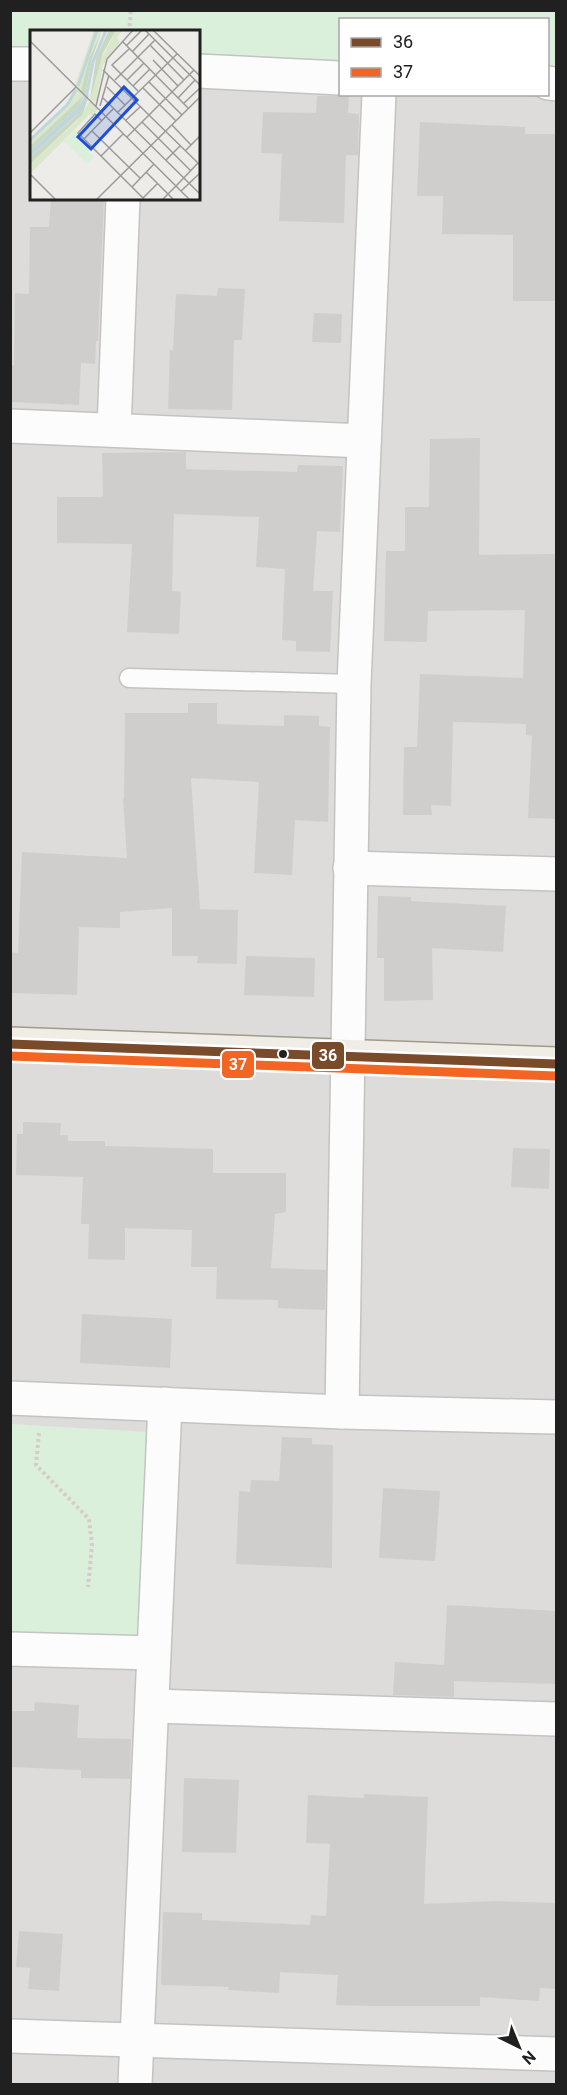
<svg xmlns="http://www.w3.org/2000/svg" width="567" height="2095" font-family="Roboto,sans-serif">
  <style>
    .residential { fill: #dddcda; fill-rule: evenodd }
    .park { fill: #daf0db }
    .building { fill: #d0cecc }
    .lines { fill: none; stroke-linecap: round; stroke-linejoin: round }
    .lane-casing { stroke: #c3c3c1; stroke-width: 21 }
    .street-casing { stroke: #c3c3c1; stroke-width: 36 }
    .primary-casing { stroke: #a19a88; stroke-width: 36 }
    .path { stroke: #d6cbc9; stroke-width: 4; stroke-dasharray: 3 3; stroke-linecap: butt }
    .lane { stroke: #fcfcfc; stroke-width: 18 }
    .street { stroke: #fcfcfc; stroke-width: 33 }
    .primary { stroke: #f0ede6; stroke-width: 33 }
    .bus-1-casing { stroke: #fff; stroke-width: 14 }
    .bus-2-casing { stroke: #fff; stroke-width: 14 }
    .bus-1 { stroke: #7a4b2a; stroke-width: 9 }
    .bus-2 { stroke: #f26522; stroke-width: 9 }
    .bus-dot { fill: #202020; stroke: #fff; stroke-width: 2 }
    .inset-river { fill: none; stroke: #c0d6dd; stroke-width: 3 }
    .inset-road { fill: none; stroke: #9b9a99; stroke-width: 1.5 }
    .view { fill: #1d4ed8; fill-opacity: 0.15; stroke: #1d4ed8; stroke-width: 3 }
    .inset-edge { fill: none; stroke: #202020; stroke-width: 3 }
    .line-badge { stroke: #fff; stroke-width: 2 }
    .badge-label { font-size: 16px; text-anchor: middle; font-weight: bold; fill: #fff }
  </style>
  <rect width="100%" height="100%" fill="#edece9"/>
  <path class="residential" d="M11 11H556V2084H11ZM340 20H548V94H340ZM32 32H198V198H32Z"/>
  <g class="park">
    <polygon points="11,11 556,11 556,87 548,86 548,20 340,20 340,79 198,73 198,32 32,32 31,67 11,66"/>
    <polygon points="10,1424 150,1432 138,1642 11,1635"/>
  </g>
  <g class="building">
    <polygon points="317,96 349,96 348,113 359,114 358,155 346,155 344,223 279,221 282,154 261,153 263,112 316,113"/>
    <polygon points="420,122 525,127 525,134 556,134 556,301 513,301 513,235 442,234 443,196 417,196"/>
    <polygon points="51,198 104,198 98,341 96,341 95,364 81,363 79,405 10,402 10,365 14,365 15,293 29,294 30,227 49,227"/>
    <polygon points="218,288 245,289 242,340 234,340 232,410 168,409 170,350 173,350 176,294 217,296"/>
    <polygon points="314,313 342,314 341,343 312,342"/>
    <polygon points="480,438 479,555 556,554 556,819 528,818 532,736 526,735 526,724 453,722 451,806 431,805 432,815 403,815 404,747 417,747 420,674 523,678 525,610 428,611 427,642 384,641 386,551 405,551 405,507 429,507 430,439"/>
    <polygon points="186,452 186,469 297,472 298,465 343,466 340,532 317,531 313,591 333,591 330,652 296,651 296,641 282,640 285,569 256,567 259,517 174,514 172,591 181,592 179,634 127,632 132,544 57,543 57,497 103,497 102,453"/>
    <polygon points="188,703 217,703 217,724 284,726 284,715 319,716 319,726 330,727 328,822 295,820 292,875 254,873 259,782 191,778 200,909 238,910 237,964 197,963 198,956 172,956 172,908 120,912 120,928 79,927 77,995 10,993 10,952 18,953 22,852 127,858 123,799 124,798 125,713 188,713"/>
    <polygon points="378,896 411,897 411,901 506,906 503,952 432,948 433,1000 384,1001 384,958 377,958"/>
    <polygon points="246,956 315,958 314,997 244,995"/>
    <polygon points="23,1122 61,1123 60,1135 68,1135 68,1141 105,1141 105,1146 213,1149 213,1173 286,1173 286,1212 275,1214 271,1268 326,1270 325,1310 278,1308 278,1300 216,1299 217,1267 191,1267 192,1230 125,1228 125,1260 88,1259 89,1224 81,1224 83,1177 16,1175 17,1134 23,1134"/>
    <polygon points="513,1148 550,1149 549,1189 511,1187"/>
    <polygon points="82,1314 172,1319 170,1368 80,1363"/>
    <polygon points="282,1437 312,1438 312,1444 333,1445 332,1568 236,1564 239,1491 250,1492 251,1480 279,1481"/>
    <polygon points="383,1488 440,1491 435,1561 379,1558"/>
    <polygon points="447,1605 556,1611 556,1684 454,1681 454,1697 393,1695 395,1662 444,1665"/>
    <polygon points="35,1702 79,1705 77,1738 131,1739 130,1779 81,1778 81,1770 10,1767 10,1711 34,1711"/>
    <polygon points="184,1778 239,1780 236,1853 182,1852"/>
    <polygon points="364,1794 428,1797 424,1904 495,1901 556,1903 556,1989 540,1988 539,2001 480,1997 480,2006 371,2006 336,2005 338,1975 280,1972 279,1993 228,1990 229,1987 161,1985 163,1912 202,1913 202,1920 310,1925 311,1915 326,1916 330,1844 306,1843 308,1795 364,1798"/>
    <polygon points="19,1931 63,1934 59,1991 28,1989 30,1968 16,1967"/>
  </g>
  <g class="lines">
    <g class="lane-casing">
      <polyline id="lane" points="129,678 354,684"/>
    </g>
    <g class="street-casing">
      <g id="street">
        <polyline points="10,64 32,64"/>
        <polyline points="198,71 340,78"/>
        <polyline points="548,83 556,84"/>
        <polyline points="10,426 364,441"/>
        <polyline points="114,430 123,198"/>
        <polyline points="350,868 556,874"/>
        <polyline points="10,1398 342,1412 556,1417"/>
        <polyline points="342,1412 354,684 379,94"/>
        <polyline points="10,1649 153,1653"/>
        <polyline points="152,1706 556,1719"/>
        <polyline points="10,2036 556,2054"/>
        <polyline points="135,2084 165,1404"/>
      </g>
    </g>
    <g class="primary-casing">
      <polyline id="primary" points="10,1044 556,1064"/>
    </g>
    <g class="path">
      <polyline points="129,32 131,10"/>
      <polyline points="39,1433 36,1465 89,1519 92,1545 88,1587"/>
    </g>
    <use href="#lane" class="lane"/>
    <use href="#street" class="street"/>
    <use href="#primary" class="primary"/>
    <g class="bus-1-casing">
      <polyline id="bus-1" points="10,1044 556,1064"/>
    </g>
    <g class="bus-2-casing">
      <polyline id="bus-2" points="10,1056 556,1076"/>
    </g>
    <use href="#bus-1" class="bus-1"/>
    <use href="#bus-2" class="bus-2"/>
  </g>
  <circle class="bus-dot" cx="283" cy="1054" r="5"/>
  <g transform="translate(30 30)">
    <rect width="170" height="170" fill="#edece9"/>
    <path d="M64 0H72L59 29 51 61 54 65 0 116V109L39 72ZM86 0H92L87 8 90 12 73 35 66 73 60 70 70 32ZM60 71 68 79 63 86 60 84 0 144V134L47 91Z" fill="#d9e7cb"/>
    <path d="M72 0 62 29 55 65 51 61 59 29ZM79 0H86L73 23 60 70 66 28ZM54 65 50 75 0 121V116ZM58 69 52 85 0 134V127L46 86Z" fill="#c9d9c1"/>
    <path d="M45 100 63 118 58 122 64 127 57 134 34 111Z" fill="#daf0db"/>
    <path d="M56 63 59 66 51 81 0 127V121L50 75Z" fill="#c0d6dd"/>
    <path class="inset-river" d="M48 56 67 0M56 68 63 32 76 0M0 110 37 75 46 60"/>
    <path class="inset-road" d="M115 0 170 55M123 0 170 46M0 11 159 169M92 11 158 78M97 15 112 0M120 15 154 50M99 19 82 35 109 62M102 22 119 4M123 30 148 56M73 40 170 135M85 50 125 10M97 50 114 33M119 52 152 85M103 56 120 39M77 57 95 75M113 58 146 91M73 68 170 164M148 68 165 50M153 74 170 58M66 76 77 29 103 0M70 76 79 45M88 82 147 24M96 90 111 76M72 91 65 84 48 103 114 169M112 92 161 141M142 95 161 115M62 101 110 148M0 103 46 57M97 107 164 40M54 109 84 78M155 121 170 106M71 126 93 104M136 130 150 116M116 142 143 169M0 144 25 169M146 156 168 133M102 157 124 134M151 161 170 143M113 168 127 154M67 169 170 67M133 169 146 156"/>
    <path class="view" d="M94 57 107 70 61 119 48 107Z"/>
    <rect width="170" height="170" class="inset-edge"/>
  </g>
  <g class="line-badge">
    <rect x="311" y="1041" width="34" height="29" rx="6" fill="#7a4b2a"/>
    <rect x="221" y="1050" width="34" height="29" rx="6" fill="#f26522"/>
  </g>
  <g class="badge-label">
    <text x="328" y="1061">36</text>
    <text x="238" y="1070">37</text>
  </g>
  <rect width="567" height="2095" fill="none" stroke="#202020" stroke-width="24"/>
  <rect x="339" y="18" width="210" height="78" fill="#ffffff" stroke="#a6a6a6" stroke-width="1.5"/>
  <rect x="351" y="38" width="30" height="9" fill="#7a4b2a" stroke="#a6a6a6" stroke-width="1.5"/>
  <text x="393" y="48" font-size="18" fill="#202020">36</text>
  <rect x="351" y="68" width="30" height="9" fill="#f26522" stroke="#a6a6a6" stroke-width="1.5"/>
  <text x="393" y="78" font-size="18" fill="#202020">37</text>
  <g transform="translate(519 2047) rotate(137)" stroke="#ffffff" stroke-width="4.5" paint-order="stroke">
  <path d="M0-4.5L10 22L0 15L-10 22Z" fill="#202020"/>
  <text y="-9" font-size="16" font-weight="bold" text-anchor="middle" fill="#202020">N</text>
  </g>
</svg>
